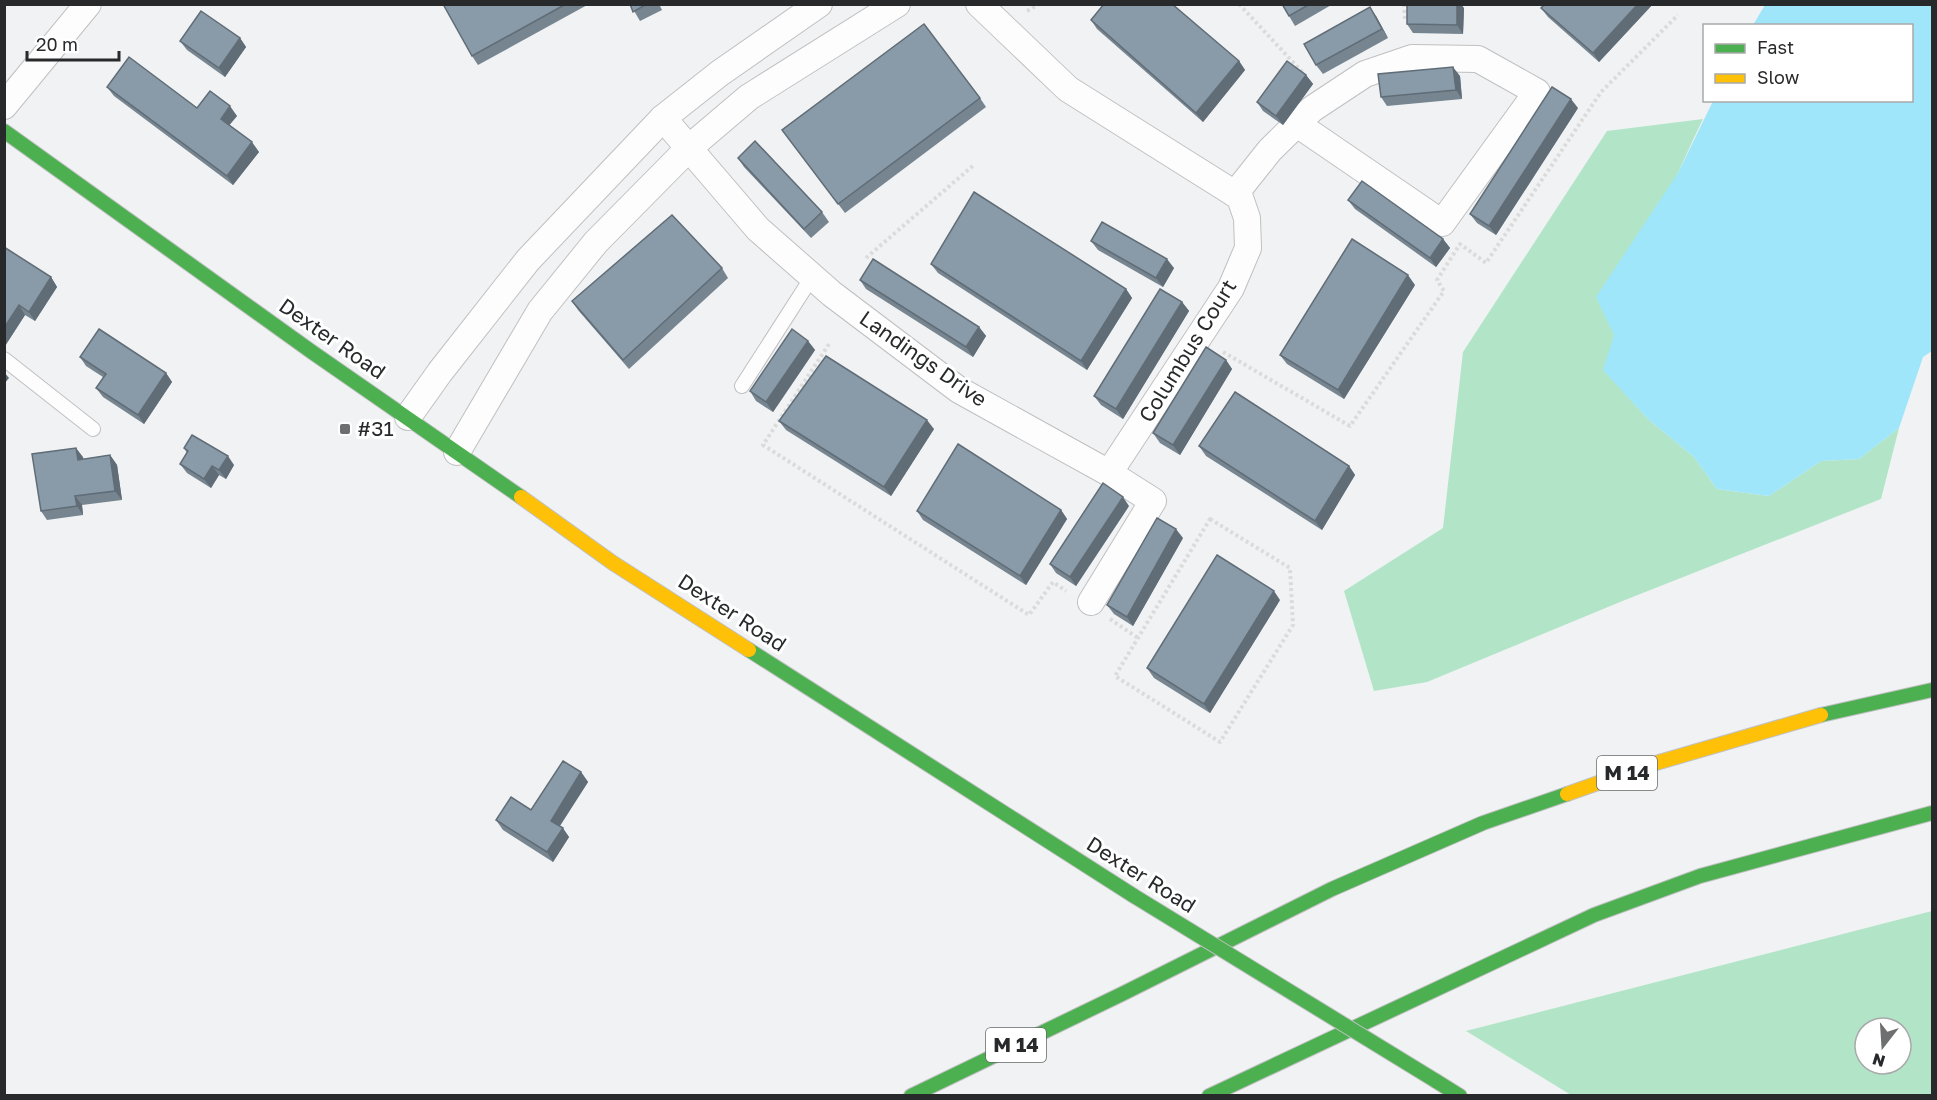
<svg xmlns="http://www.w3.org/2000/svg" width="1937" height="1100" font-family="'Golos Text',sans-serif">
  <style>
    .green { fill: #b2e5c8; fill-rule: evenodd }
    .water { fill: #9fe6fa }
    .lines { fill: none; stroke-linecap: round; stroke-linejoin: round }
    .lane-casing { stroke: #c0c0c2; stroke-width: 16 }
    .street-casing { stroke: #c0c0c2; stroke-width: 28 }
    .fast-casing { stroke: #c0c0c2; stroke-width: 16 }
    .slow-casing { stroke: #c0c0c2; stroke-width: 16 }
    .path { stroke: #dbdbdb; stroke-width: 4; stroke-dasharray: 3 3; stroke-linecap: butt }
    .lane { stroke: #fdfdfd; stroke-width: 14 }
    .street { stroke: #fdfdfd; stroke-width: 26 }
    .fast { stroke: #4caf50; stroke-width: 14 }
    .slow { stroke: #ffc107; stroke-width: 14 }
    .fast-bridge-casing { stroke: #c0c0c2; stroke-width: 16; stroke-linecap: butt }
    .fast-bridge { stroke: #4caf50; stroke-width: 14 }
    .wall { fill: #768590 }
    .shaded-wall { fill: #606c76 }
    .building { fill: #899ba8; stroke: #606c76; stroke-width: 1.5 }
    .poi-dot { fill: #6e6f70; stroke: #fff; stroke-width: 2 }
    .labels { text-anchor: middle; stroke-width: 6; stroke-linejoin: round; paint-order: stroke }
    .shield { fill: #fff; stroke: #68696a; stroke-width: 1.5 }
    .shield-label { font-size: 20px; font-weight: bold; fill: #28292a }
    .street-label { font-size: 21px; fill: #28292a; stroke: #fff }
    .poi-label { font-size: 21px; fill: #28292a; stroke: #fff; text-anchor: start }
  </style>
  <rect width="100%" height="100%" fill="#f0f2f3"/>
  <g class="green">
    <path d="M1703 119C1665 198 1629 286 1604 370L1648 419 1694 457 1717 489 1769 496 1821 461 1859 459 1899 428 1881 499 1620 602 1427 682 1374 691 1344 591 1443 528 1463 352 1607 131Z"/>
    <path d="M1932 911V1095H1571L1466 1031ZM1865 1028H1901V1064H1865Z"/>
  </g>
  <polygon class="water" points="1765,5 1932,5 1932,351 1923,357 1899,428 1859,459 1821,461 1769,496 1717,489 1694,457 1648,419 1603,370 1614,335 1596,297 1678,173 1713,101 1912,100 1912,26 1753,25"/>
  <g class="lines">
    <g class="lane-casing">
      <g id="lane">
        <polyline points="4,359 93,429"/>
        <polyline points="742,386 812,277"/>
      </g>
    </g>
    <g class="street-casing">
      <g id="street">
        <polyline points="979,4 1068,89 1235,194 1238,192 1247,218 1248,248 1231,288 1109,473"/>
        <polyline points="4,106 88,4"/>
        <polyline points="663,118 758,229 832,294 959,390 1109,473 1153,501 1091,602"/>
        <polyline points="1235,194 1270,150 1312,109 1365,74 1412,58 1478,59 1537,92 1442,223 1297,124"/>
        <polyline points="408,417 440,372 528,260 663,118 720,73 819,4"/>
        <polyline points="457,452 540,311 596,242 689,148 749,97 897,4"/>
      </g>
    </g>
    <g class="fast-casing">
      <g id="fast">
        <polyline points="4,131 312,352 521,497"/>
        <polyline points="749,650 1134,896"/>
        <polyline points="1821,715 1932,690"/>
        <polyline points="1436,1081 1460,1096"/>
        <polyline points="911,1096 1122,994 1332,889 1483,823 1567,794"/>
        <polyline points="1209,1096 1594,915 1700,876 1932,813"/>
      </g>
    </g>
    <g class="slow-casing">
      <g id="slow">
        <polyline points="521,497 613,563 749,650"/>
        <polyline points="1567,794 1649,765 1821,715"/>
      </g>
    </g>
    <g class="path">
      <polyline points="1239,4 1304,74"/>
      <polyline points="1404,4 1405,19"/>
      <polyline points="1027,11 1039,4"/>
      <polyline points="866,258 975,164"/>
      <polyline points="829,344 763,445 1029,615 1053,582 1066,591"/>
      <polyline points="1223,352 1350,426 1444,291 1437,280 1460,244 1486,263 1601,92 1678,15"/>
      <polygon points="1210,519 1290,568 1293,625 1220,742 1115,676"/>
      <polyline points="1110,619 1138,638"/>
    </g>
    <use href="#lane" class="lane"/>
    <use href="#street" class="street"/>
    <use href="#fast" class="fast"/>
    <use href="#slow" class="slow"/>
    <g class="fast-bridge-casing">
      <polyline id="fast-bridge" points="1134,896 1436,1081"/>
    </g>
    <use href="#fast-bridge" class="fast-bridge"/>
  </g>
  <g class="wall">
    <polygon points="443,4 589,4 478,65 472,56"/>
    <polygon points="630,4 659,4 662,10 640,21"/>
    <polygon points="1282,4 1333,4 1295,26"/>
    <polygon points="1545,4 1653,4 1599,62 1548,17 1541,8"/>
    <polygon points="1464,8 1463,34 1413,33 1407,24"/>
    <polygon points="1376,16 1388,38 1323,74 1316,65"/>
    <polygon points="1091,20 1239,61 1245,70 1203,122 1097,29"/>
    <polygon points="240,38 246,47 225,77 187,50 180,41"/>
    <polygon points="1306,75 1313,84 1283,125 1263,111 1257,102"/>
    <polygon points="1460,76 1462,99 1387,106 1381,97"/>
    <polygon points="107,87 197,108 237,116 229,125 259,152 233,185 114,96"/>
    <polygon points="980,98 986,107 845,213 782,130"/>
    <polygon points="1578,108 1496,235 1477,223 1470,214"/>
    <polygon points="738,158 822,212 829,222 811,238 744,167"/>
    <polygon points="1348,200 1443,239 1450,248 1436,267 1355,209"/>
    <polygon points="1091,241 1174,268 1163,287 1098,250"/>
    <polygon points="4,247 51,277 57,287 35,321 25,315 5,346 4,345"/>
    <polygon points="931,264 1126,289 1132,298 1087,370 938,273"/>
    <polygon points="722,268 728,278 629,369 578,310 572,301"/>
    <polygon points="860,280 979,327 986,336 973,357 866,289"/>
    <polygon points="1415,285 1344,399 1287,364 1280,355"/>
    <polygon points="1182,302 1189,311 1123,419 1101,405 1094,396"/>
    <polygon points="808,341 815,350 773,412 756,401 750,391"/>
    <polygon points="80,357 166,373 172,382 144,424 103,397 96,388 103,377 86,366"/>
    <polygon points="1226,360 1232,369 1180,455 1160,443 1153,433"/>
    <polygon points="779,421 934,429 891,496 786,430"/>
    <polygon points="1199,446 1349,466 1355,475 1322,530 1206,456"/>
    <polygon points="76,448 83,459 110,455 117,465 122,500 82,505 83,515 47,520 41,511"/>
    <polygon points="184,448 234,465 226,479 219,475 211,488 187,473 180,464 187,453"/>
    <polygon points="1129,506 1076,586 1056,573 1050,564"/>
    <polygon points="1061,510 1067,519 1026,585 923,520 917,511"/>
    <polygon points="1183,538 1133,626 1114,614 1107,605"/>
    <polygon points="1280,600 1210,713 1154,678 1147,668"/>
    <polygon points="581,772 588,782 560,826 569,837 553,862 503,830 496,820 531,810"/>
  </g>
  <g class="shaded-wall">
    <polygon points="1457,4 1461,4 1464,8 1463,34 1457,25"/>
    <polygon points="1638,4 1653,4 1599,62 1593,53"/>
    <polygon points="1370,7 1376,16 1388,38 1382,29"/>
    <polygon points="240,38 246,47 225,77 219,68"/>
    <polygon points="1239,61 1245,70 1203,122 1196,113"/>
    <polygon points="1453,67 1460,76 1462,99 1456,90"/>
    <polygon points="1306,75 1313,84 1283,125 1276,116"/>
    <polygon points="1571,99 1578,108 1496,235 1489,226"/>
    <polygon points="230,106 237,116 227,128 221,119"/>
    <polygon points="252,142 259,152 233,185 227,176"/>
    <polygon points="1443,239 1450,248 1436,267 1430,258"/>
    <polygon points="1167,259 1174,268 1163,287 1156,278"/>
    <polygon points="1408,275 1415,285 1344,399 1338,390"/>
    <polygon points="51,277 57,287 35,321 29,312"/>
    <polygon points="1126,289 1132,298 1087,370 1081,361"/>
    <polygon points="1182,302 1189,311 1123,419 1116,409"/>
    <polygon points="19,305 25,315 5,346 4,328"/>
    <polygon points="979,327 986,336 973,357 966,347"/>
    <polygon points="808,341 815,350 773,412 766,402"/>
    <polygon points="1226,360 1232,369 1180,455 1173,445"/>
    <polygon points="4,372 9,378 4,384"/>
    <polygon points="166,373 172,382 144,424 138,415"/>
    <polygon points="927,420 934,429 891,496 884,487"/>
    <polygon points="76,448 83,457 85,469 78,460"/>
    <polygon points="110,455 117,465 122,500 115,491"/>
    <polygon points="228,456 234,465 226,479 219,470"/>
    <polygon points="212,466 219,475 211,488 204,479"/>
    <polygon points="1349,466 1355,475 1322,530 1315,521"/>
    <polygon points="75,496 82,505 83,515 77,506"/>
    <polygon points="1123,497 1129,506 1076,586 1070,577"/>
    <polygon points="1061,510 1067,519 1026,585 1020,576"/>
    <polygon points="1176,529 1183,538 1133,626 1127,617"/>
    <polygon points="1274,591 1280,600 1210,713 1204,704"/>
    <polygon points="581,772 588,782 557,830 551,821"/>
    <polygon points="563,828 569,837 553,862 547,852"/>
  </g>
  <g class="building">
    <polygon points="443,4 566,4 472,56"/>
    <polygon points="630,4 647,4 633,12"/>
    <polygon points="1104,4 1172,4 1239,61 1196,113 1091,20"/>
    <polygon points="1282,4 1310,4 1289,16"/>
    <polygon points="1407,4 1457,4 1457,25 1407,24"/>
    <polygon points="1545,4 1638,4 1593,53 1541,8"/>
    <polygon points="1370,7 1382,29 1316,65 1304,44"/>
    <polygon points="201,11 240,38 219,68 180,41"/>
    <polygon points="924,24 980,98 838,204 782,130"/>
    <polygon points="129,57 197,108 210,91 230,106 221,119 252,142 227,176 107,87"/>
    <polygon points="1287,61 1306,75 1276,116 1257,102"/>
    <polygon points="1453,67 1456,90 1381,97 1378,74"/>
    <polygon points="1552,87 1571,99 1489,226 1470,214"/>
    <polygon points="755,141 822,212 804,229 738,158"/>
    <polygon points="1362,181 1443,239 1430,258 1348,200"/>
    <polygon points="974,192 1126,289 1081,361 931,264"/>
    <polygon points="672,215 722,268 623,360 572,301"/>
    <polygon points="1102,222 1167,259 1156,278 1091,241"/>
    <polygon points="1352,239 1408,275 1338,390 1280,355"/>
    <polygon points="4,247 51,277 29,312 19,305 4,328"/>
    <polygon points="873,259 979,327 966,347 860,280"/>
    <polygon points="1160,289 1182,302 1116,409 1094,396"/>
    <polygon points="99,329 166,373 138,415 96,388 106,374 80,357"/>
    <polygon points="792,329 808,341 766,402 750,391"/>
    <polygon points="1206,347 1226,360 1173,445 1153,433"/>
    <polygon points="826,356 927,420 884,487 779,421"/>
    <polygon points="1235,392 1349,466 1315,521 1199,446"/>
    <polygon points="192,435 228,456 219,470 212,466 204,479 180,464 188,451 184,448"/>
    <polygon points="958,444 1061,510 1020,576 917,511"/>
    <polygon points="76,448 78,460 110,455 115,491 75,496 77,506 41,511 32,454"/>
    <polygon points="1103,483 1123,497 1070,577 1050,564"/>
    <polygon points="1157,518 1176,529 1127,617 1107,605"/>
    <polygon points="1217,555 1274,591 1204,704 1147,668"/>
    <polygon points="563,761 581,772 551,821 563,828 547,852 496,820 511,797 531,810"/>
  </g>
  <rect class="poi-dot" x="339" y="423" width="12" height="12" rx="3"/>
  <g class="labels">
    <g class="shield">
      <rect x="1597" y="756" width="60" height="34" rx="4.5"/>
      <rect x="986" y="1028" width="60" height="34" rx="4.5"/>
    </g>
    <g class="shield-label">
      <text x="1627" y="780">M 14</text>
      <text x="1016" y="1052">M 14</text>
    </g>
    <g class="street-label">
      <text transform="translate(332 339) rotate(35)" y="7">Dexter Road</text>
      <text transform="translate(1188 351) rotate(-58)" y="7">Columbus Court</text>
      <text transform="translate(923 359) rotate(35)" y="7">Landings Drive</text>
      <text transform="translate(732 613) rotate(33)" y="7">Dexter Road</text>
      <text transform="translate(1141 875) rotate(32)" y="7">Dexter Road</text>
    </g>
    <g class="poi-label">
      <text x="357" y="436">#31</text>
    </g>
  </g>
  <rect width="1937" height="1100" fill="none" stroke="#28292a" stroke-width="12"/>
  <rect x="1703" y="24" width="210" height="78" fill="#ffffff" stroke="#a9a9aa" stroke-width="1.5"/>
  <rect x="1715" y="44" width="30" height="9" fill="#4caf50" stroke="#a9a9aa" stroke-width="1.5"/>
  <text x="1757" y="54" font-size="18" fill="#28292a">Fast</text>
  <rect x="1715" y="74" width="30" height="9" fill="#ffc107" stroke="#a9a9aa" stroke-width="1.5"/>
  <text x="1757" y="84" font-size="18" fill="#28292a">Slow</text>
  <g transform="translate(1883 1046) rotate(197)"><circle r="28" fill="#ffffff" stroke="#a9a9aa" stroke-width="1.5"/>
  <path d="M0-4.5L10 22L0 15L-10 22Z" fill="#6e6f70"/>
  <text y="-9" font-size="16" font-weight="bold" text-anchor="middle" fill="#28292a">N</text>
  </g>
  <path d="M27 51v9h92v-9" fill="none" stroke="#28292a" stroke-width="3"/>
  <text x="36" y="51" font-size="18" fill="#28292a" stroke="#ffffff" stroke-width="4.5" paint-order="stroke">20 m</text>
</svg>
